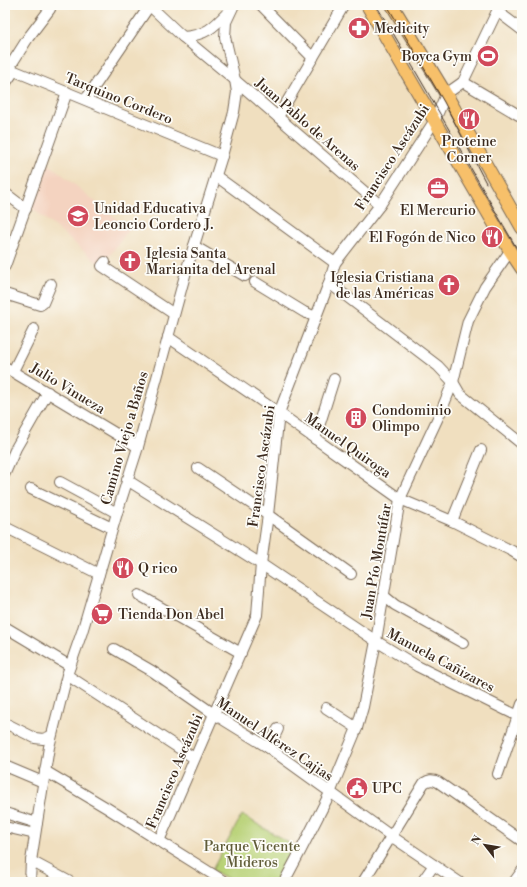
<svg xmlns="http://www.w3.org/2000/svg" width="527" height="887" font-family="'Libre Bodoni',serif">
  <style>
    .built { fill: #f4d3c0 }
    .green { fill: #b8d176; stroke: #7a7e4a }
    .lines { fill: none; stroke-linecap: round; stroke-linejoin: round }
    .minor-casing { stroke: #7a6956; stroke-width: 12 }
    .major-casing { stroke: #7a6956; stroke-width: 14 }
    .minor { stroke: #fff; stroke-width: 10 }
    .major { stroke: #f7c06b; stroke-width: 12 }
    .tram { stroke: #3b2a1e; stroke-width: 1 }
    .labels { text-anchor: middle; stroke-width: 3.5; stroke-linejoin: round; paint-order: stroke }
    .poi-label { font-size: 14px; fill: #3b2a1e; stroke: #fdfcf7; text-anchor: start }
    .street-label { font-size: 14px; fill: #3b2a1e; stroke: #fdfcf7 }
    .park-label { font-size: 14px; fill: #605c38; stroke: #fdfcf7 }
  </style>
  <rect width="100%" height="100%" fill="#fdfcf7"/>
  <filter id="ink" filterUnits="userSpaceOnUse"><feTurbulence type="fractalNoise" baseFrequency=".025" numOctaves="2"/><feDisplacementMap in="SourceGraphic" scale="8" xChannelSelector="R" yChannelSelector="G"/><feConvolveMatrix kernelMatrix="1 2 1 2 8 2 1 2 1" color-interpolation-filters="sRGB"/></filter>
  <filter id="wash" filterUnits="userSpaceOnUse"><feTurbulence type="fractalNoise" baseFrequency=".012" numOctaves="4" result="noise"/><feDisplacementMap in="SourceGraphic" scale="16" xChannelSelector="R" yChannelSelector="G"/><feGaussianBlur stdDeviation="0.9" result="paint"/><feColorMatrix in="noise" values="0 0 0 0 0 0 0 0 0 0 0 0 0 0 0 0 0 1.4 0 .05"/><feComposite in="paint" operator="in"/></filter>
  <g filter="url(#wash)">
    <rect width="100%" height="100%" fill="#f0dfbf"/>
    <polygon class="built" points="43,159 129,229 102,266 27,204"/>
    <polygon class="green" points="242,815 294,846 275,882 234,882 212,870"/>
  </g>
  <g filter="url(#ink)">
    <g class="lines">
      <g class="minor-casing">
        <g id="minor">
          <polyline points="149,5 183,37 235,80 380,205"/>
          <polyline points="261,5 313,58"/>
          <polyline points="497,11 522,30"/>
          <path d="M183 37C206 35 213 28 228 12"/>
          <polyline points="5,67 222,156"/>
          <polyline points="9,68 28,38 50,9"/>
          <polyline points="463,82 522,117"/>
          <polyline points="5,84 14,71"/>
          <polyline points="86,99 150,5"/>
          <polyline points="278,117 344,5"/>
          <polyline points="216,176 335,263"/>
          <polyline points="5,193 26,209"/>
          <polyline points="194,246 245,276"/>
          <polyline points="105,262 102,266 174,314"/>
          <polyline points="5,266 67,92"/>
          <polyline points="255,282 304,312 316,317"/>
          <polyline points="329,283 438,366 453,382 460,394 522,444"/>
          <polyline points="5,294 40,305 43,303 51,284"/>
          <polyline points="168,337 279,413 400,499 452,521 512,551 522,557"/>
          <polyline points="5,367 138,447"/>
          <polyline points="13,371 34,329"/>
          <polyline points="315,439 334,379"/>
          <polyline points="198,468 268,515 351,574"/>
          <polyline points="5,473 16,448 48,392"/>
          <polyline points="127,480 261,564 376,641 417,666 522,718"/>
          <polyline points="60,482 117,513"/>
          <polyline points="31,489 112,528"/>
          <polyline points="452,521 481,450"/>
          <polyline points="5,527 99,574"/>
          <polyline points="139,595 241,653"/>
          <polyline points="384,596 395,605 463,643"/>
          <polyline points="5,627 70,666"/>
          <polyline points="114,649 152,671 214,714 269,748 391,836 459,882"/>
          <polyline points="67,675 194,758"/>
          <polyline points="326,708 357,728"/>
          <polyline points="5,723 35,738 43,739 51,736"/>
          <polyline points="269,748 278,729"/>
          <polyline points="5,766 43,782"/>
          <polyline points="45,771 107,808 225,882"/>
          <polyline points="498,774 522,704"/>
          <polyline points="5,813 37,823"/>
          <polyline points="5,827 35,834"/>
          <polyline points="159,841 257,615 261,564 268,515 279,413 329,283 335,263 380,205 435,120 446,94 463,82 500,5"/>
          <polyline points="31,861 70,882"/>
          <polyline points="30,882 31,861 49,747 67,675 82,632 117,513 138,447 187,268 222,156 234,112 237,92 235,80 225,37 226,22 234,5"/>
          <polyline points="284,882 301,850 330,793 357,728 363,707 376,641 400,499 442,409 453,382 468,321 485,287 510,251"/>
          <path d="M363 882 424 783C429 780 432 779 438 782L522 841"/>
          <polyline points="422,882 434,865"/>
          <polyline points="514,882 522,871"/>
        </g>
      </g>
      <g class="major-casing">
        <g id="major">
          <polyline points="367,5 510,251 522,269"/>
          <polyline points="392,5 446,94 522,228"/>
        </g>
      </g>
      <use href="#minor" class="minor"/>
      <use href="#major" class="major"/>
      <g class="tram">
        <path d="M376 5C425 85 469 166 516 247"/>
        <polyline points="387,5 444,102 486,183"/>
      </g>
    </g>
  </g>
  <defs>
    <g id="pharmacy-disc" transform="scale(1.15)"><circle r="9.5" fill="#d1495b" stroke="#fdfcf7"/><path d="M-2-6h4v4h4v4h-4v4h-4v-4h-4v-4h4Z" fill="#fff"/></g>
    <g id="stadium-disc" transform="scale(1.15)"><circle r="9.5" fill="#d1495b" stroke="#fdfcf7"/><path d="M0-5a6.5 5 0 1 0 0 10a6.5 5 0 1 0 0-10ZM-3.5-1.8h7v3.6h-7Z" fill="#fff"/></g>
    <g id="restaurant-disc" transform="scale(1.15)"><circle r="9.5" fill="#d1495b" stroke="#fdfcf7"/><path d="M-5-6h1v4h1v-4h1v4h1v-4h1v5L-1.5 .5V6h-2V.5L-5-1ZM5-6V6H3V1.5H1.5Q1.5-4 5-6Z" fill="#fff"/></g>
    <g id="office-disc" transform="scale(1.15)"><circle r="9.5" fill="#d1495b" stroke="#fdfcf7"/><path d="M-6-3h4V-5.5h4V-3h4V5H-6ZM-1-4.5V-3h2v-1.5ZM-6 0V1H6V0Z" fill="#fff"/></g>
    <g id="school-disc" transform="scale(1.15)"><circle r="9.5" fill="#d1495b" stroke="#fdfcf7"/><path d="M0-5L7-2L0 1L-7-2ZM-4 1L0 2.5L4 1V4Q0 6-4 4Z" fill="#fff"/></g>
    <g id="church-disc" transform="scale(1.15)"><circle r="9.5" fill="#d1495b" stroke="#fdfcf7"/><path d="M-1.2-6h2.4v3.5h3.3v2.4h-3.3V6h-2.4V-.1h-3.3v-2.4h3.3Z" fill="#fff"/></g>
    <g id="building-disc" transform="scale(1.15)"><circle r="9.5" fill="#d1495b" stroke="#fdfcf7"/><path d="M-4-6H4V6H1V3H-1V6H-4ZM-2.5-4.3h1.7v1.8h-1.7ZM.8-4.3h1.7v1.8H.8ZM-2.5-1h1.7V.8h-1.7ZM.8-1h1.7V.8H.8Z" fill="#fff"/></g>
    <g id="supermarket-disc" transform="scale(1.15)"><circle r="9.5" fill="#d1495b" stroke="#fdfcf7"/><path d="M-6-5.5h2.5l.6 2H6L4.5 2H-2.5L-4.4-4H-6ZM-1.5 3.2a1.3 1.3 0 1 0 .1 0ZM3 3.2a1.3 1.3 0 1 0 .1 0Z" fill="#fff"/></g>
    <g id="civic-disc" transform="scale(1.15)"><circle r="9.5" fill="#d1495b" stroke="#fdfcf7"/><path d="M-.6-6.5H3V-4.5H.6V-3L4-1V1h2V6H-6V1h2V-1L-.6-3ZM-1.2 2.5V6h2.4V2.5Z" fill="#fff"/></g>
  </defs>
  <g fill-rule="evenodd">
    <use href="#pharmacy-disc" x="359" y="28"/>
    <use href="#stadium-disc" x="488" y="56"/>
    <use href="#restaurant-disc" x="469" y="119"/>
    <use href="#office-disc" x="438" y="188"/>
    <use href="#school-disc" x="78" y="216"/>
    <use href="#restaurant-disc" x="492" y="237"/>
    <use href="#church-disc" x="130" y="261"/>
    <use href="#church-disc" x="449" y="285"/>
    <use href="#building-disc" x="356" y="418"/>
    <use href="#restaurant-disc" x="123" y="568"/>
    <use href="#supermarket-disc" x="102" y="614"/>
    <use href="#civic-disc" x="357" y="788"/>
  </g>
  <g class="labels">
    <g class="poi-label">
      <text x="374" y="33">Medicity</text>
      <text x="472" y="61" text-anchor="end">Boyca Gym</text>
      <text x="469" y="146" text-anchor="middle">Proteine<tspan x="469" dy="16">Corner</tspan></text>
      <text x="94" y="213">Unidad Educativa<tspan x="94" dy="16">Leoncio Cordero J.</tspan></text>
      <text x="438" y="215" text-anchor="middle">El Mercurio</text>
      <text x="476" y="242" text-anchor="end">El Fogón de Nico</text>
      <text x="146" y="258">Iglesia Santa<tspan x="146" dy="16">Marianita del Arenal</tspan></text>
      <text x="434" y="282" text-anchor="end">Iglesia Cristiana<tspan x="434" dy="16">de las Américas</tspan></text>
      <text x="372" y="415">Condominio<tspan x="372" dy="16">Olimpo</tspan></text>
      <text x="138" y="573">Q rico</text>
      <text x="118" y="619">Tienda Don Abel</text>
      <text x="372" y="793">UPC</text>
    </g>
    <g class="street-label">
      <text transform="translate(119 98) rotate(22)" y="5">Tarquino Cordero</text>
      <text transform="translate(308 124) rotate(41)" y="5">Juan Pablo de Arenas</text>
      <text transform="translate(392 157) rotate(-57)" y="5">Francisco Ascázubi</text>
      <text transform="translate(68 388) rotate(31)" y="5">Julio Vinueza</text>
      <text transform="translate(124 438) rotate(-74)" y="5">Camino Viejo a Baños</text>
      <text transform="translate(348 445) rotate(35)" y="5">Manuel Quiroga</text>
      <text transform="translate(261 466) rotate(-82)" y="5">Francisco Ascázubi</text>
      <text transform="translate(376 561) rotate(-80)" y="5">Juan Pío Montúfar</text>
      <text transform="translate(441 660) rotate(28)" y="5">Manuela Cañizares</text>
      <text transform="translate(275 739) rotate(34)" y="5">Manuel Alferez Cajias</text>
      <text transform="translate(174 771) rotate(-67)" y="5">Francisco Ascázubi</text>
    </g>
    <g class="park-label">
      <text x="252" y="851">Parque Vicente<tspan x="252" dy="16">Mideros</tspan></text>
    </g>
  </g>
  <rect width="527" height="887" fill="none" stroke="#fdfcf7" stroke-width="20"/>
  <g transform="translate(485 845) rotate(301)" stroke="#fdfcf7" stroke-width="3" paint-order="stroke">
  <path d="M0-3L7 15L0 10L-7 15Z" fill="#3b2a1e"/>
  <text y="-6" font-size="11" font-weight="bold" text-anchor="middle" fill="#3b2a1e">N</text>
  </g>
</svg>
